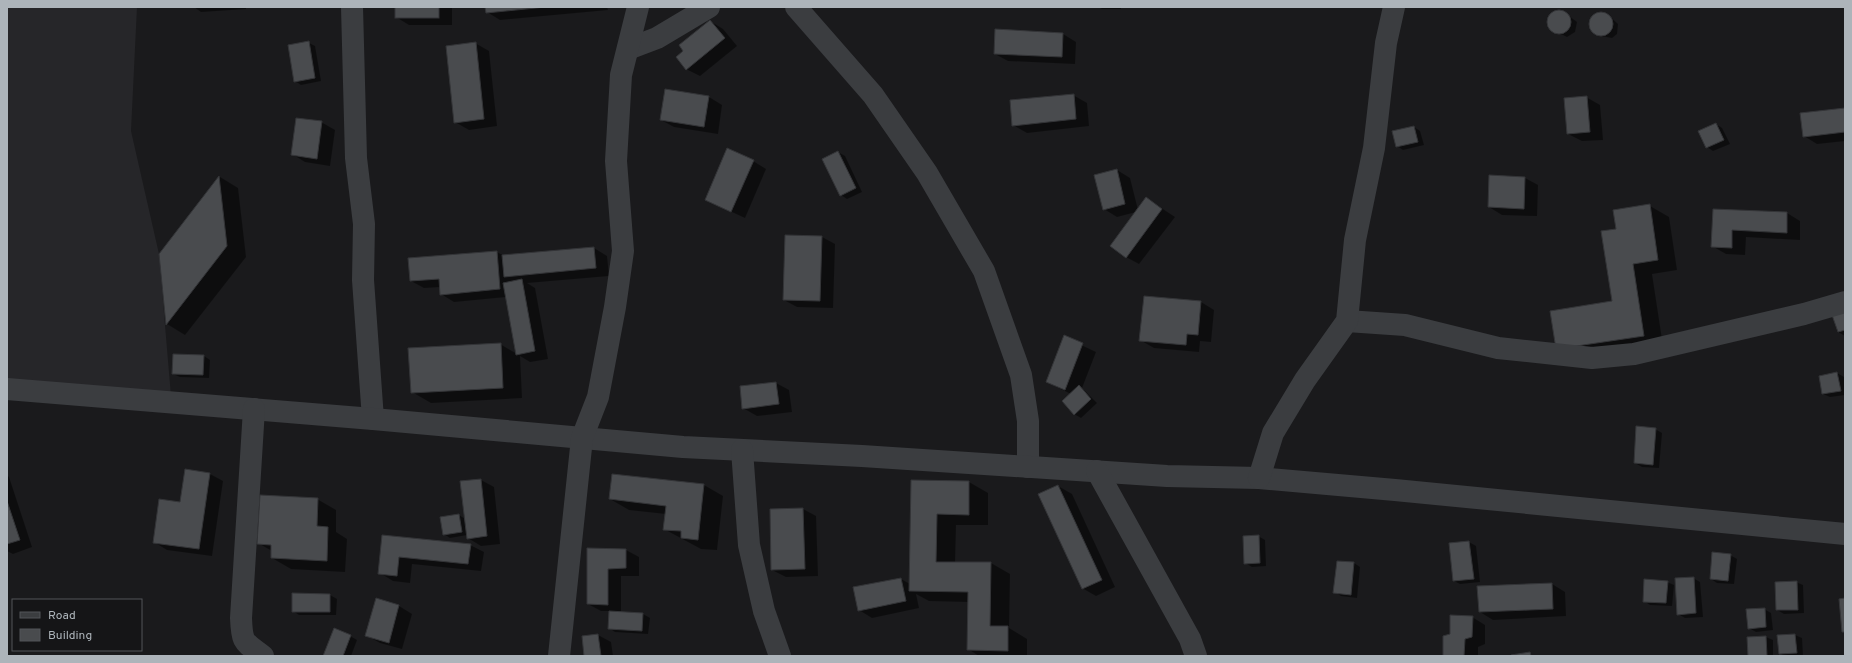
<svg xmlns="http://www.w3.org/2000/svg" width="1852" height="663" font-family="Overpass,sans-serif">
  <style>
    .built { fill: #262629 }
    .shadow { fill: #0007 }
    .building { fill: #494b4e; stroke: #343538 }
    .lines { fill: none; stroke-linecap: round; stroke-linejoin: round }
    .street { stroke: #3b3d40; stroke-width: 22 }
  </style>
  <rect width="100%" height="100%" fill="#1a1a1c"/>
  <polygon class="built" points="7,7 137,7 131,131 159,254 172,408 7,393"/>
  <g class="shadow">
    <polygon points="194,7 246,7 246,9 201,12"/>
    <polygon points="396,7 452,7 452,25 409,25 396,17"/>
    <polygon points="486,7 607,7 608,10 500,20 487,12"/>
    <polygon points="1098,7 1121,7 1121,9 1102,9"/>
    <polygon points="1558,11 1565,13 1577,22 1575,32 1567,37 1553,30 1549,24 1552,15"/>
    <polygon points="1600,13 1607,14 1618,24 1617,34 1612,38 1601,36 1594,32 1591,26 1591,19"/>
    <polygon points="710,21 723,29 737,46 700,76 686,69 684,51"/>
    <polygon points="1063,34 1076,42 1075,64 1008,61 995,54"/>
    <polygon points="309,43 315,46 321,81 301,85 295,81"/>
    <polygon points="475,43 489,51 497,126 469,130 455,122"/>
    <polygon points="666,90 709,97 722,105 718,134 674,127 661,120"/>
    <polygon points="1073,95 1087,103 1089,126 1027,133 1013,125"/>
    <polygon points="1586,97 1600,105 1603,140 1582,141 1568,134"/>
    <polygon points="1845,109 1845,141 1817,144 1804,136"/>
    <polygon points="321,122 335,130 330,166 305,162 292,154"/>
    <polygon points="1716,124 1722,128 1730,144 1713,151 1707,147"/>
    <polygon points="1414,127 1420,131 1424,145 1403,150 1397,146"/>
    <polygon points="838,152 845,156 862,192 847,199 841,195"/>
    <polygon points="753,161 766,169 745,218 706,200"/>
    <polygon points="1117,170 1130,178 1138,210 1146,198 1175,217 1139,264 1126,257 1136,212 1117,217 1104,209"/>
    <polygon points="220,177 238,188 246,257 185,335 167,324 160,255"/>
    <polygon points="1525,178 1538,185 1537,216 1502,215 1489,207"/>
    <polygon points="1650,206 1669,217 1677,270 1652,274 1663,346 1556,349 1613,302"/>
    <polygon points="1714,210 1787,213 1800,221 1800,240 1746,237 1745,255 1726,254 1712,246"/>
    <polygon points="786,236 822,237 835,244 833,308 797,307 784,300"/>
    <polygon points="594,248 607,256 609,276 527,283 535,288 548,359 530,362 520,356 522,398 431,403 412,392 500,344 517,354 506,297 454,302 441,294 440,287 424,288 411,281 497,252 504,256"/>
    <polygon points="1201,302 1214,310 1211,342 1200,341 1199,352 1154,348 1140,340"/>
    <polygon points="1845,312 1845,336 1838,332"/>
    <polygon points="1064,337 1096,352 1082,388 1097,403 1081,418 1074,414 1071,394 1047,382"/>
    <polygon points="204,356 210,360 209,378 180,377 173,374"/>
    <polygon points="1837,373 1844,377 1845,395 1830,397 1823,394 1820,377"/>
    <polygon points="776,383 789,390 792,412 757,416 743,408"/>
    <polygon points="1655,429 1662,433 1659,468 1642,467 1635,463"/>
    <polygon points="186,470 210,474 223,481 212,556 167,550 154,542 181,504"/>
    <polygon points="7,475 9,477 32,547 13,554 7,551"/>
    <polygon points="481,480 494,487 500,544 481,546 468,538 467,535 450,538 444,534 459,515 465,519"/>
    <polygon points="912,481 969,482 988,493 988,525 956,525 955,563 991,563 1010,574 1009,628 1027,639 1027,656 979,656 968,649 969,602 929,601 916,594 919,608 872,618 859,610 854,588 901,579 910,584"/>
    <polygon points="704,485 723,496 717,550 701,549 664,529 666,514 629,510 610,499"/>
    <polygon points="1058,486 1072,494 1115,587 1096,596 1082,588"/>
    <polygon points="317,499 336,510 336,532 347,539 345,572 291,569 272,558 272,551 258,543"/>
    <polygon points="803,509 816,516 818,576 786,577 772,570"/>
    <polygon points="383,536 470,545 484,552 481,571 412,564 410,583 393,581 380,573"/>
    <polygon points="1258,536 1265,540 1266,566 1252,567 1245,563"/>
    <polygon points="1469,542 1476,546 1480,582 1460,584 1454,581"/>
    <polygon points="588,549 626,550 639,557 639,576 621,576 621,613 643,614 650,618 648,634 615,632 609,628 610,611 601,611 588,604"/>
    <polygon points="1730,555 1737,559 1734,584 1717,583 1711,579"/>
    <polygon points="1338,562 1354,563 1360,567 1357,598 1341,596 1335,592"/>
    <polygon points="1693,578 1700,582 1703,617 1685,618 1678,614"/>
    <polygon points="1667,582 1674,585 1672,606 1650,605 1644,601"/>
    <polygon points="1796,582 1803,585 1804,613 1784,614 1777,610"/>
    <polygon points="1552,584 1565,592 1566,616 1493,620 1480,612 1478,587"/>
    <polygon points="293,594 330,595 337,599 336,615 299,615 293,611"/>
    <polygon points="399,606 412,614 402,649 380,643 366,635"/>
    <polygon points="1764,609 1771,613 1773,630 1756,632 1749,628"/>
    <polygon points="1472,617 1485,625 1485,644 1478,647 1478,656 1444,656 1450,635"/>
    <polygon points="598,635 611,642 613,656 586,656 583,636"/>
    <polygon points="1795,635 1802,638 1803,656 1784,656 1780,653"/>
    <polygon points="350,636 357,640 351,656 324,656"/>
    <polygon points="1766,637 1773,640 1773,656 1749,656"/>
  </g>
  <g class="building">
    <rect x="395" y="7" width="44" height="11"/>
    <polygon points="485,7 546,7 486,13"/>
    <circle cx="1559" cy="22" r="12"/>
    <circle cx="1601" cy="24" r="12"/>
    <polygon points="710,20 725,38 686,70 676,57 683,51 679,45"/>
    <polygon points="995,29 1063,33 1062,57 994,54"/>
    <polygon points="309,41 315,78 294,82 288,45"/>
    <polygon points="476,42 484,119 454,123 446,46"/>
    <polygon points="665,89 709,96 704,127 660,120"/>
    <polygon points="1074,94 1076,119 1012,126 1010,100"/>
    <polygon points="1587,96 1590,132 1567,134 1564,98"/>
    <polygon points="1845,108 1845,132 1803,137 1800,113"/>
    <polygon points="296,118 322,121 317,159 291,155"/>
    <polygon points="1716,123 1724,140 1706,148 1698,131"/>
    <polygon points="1414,126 1418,142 1396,147 1392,131"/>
    <polygon points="727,148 754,160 731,212 705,200"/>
    <polygon points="838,151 856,188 840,196 822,159"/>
    <polygon points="1117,169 1125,204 1103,210 1094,175"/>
    <polygon points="1489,175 1525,177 1524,209 1488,207"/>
    <polygon points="219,176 227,246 166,325 159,254"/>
    <polygon points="1146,197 1162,209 1126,258 1110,246"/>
    <polygon points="1650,204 1658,260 1633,264 1644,336 1556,349 1550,311 1612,301 1601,231 1616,229 1613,210"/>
    <polygon points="1713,209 1787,212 1787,233 1732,230 1732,248 1711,247"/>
    <polygon points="785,235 822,236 820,301 783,300"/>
    <polygon points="594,247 596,268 504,277 502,255"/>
    <polygon points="497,251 500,289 440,295 439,279 410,281 408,258"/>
    <polygon points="522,279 535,351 516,355 503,283"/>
    <polygon points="1144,296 1201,301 1198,335 1187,334 1186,345 1139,341"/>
    <polygon points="1845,311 1845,330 1838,332 1832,315"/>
    <polygon points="1064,335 1083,343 1065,390 1046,382"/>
    <polygon points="501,343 503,388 411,393 408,348"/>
    <polygon points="173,354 204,355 203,375 172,374"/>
    <polygon points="1837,372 1841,391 1822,394 1819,376"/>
    <polygon points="776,382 779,404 742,409 740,386"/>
    <polygon points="1079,385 1091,399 1074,415 1062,401"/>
    <polygon points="1636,426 1656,428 1653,465 1634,463"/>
    <polygon points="185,469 210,473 199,549 153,543 159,499 180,502"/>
    <polygon points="612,474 704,484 698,540 681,538 681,531 663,530 666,506 609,499"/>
    <polygon points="481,479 487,536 467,539 460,481"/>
    <polygon points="911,480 969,481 969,515 937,514 936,562 991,562 990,626 1008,626 1008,651 967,650 968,592 909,591"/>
    <polygon points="1058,485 1102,580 1082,589 1038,494"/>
    <polygon points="260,495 318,498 317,526 328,527 327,561 271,558 271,545 257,544"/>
    <polygon points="7,501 20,540 7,544"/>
    <polygon points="803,508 805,569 771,570 770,509"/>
    <polygon points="459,514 462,532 443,535 440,517"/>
    <polygon points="382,535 471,544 468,564 399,557 397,576 378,574"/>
    <polygon points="1259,535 1260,563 1244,564 1243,536"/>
    <polygon points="1469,541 1474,579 1453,581 1449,543"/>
    <polygon points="587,548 626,549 626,568 608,569 608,605 587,604"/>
    <polygon points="1712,552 1731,554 1728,581 1710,579"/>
    <polygon points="1337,561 1354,562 1351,595 1333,593"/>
    <polygon points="1694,577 1696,613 1677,615 1675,578"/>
    <polygon points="901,578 906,601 858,611 853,587"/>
    <polygon points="1644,579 1668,581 1666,603 1643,602"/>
    <polygon points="1797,581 1798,610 1776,610 1775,582"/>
    <polygon points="1552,583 1553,609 1479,612 1477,586"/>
    <polygon points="292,593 330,594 330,612 292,612"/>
    <polygon points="376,598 399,605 389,643 365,636"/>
    <polygon points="1845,598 1845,632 1842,632 1839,599"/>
    <polygon points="1765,608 1766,627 1748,629 1746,609"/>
    <polygon points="609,611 643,613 642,631 608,629"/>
    <polygon points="1450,615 1473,616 1472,637 1465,639 1464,656 1443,656 1443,636 1450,634"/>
    <polygon points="334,628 351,635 343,656 323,656"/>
    <polygon points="598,634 601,656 584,656 582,636"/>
    <polygon points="1795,634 1797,653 1779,654 1777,635"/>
    <polygon points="1766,636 1767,656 1748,656 1747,637"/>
    <polygon points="1530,652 1531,656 1511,656 1511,655"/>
  </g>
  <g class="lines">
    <g class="street">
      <polyline points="352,7 356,158 364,224 363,280 373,419"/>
      <polyline points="796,7 873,95 927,173 984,271 1021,375 1028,421 1028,467"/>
      <polyline points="628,49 657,38 709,7"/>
      <polyline points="1347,321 1405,325 1498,348 1592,358 1634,354 1804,314 1845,302"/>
      <polyline points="7,389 373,419 683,447 862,456 1167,476 1259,478 1395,490 1845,534"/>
      <path d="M254 409 241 618C242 643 243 641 263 656"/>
      <polyline points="742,450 749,545 764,611 780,656"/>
      <polyline points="1097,471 1190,639 1196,656"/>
      <polyline points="1259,478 1273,433 1305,380 1347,321 1355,240 1374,148 1386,43 1394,7"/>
      <polyline points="559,656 582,438 598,397 615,307 623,251 616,161 621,75 638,7"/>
    </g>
  </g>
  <rect width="1852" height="663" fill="none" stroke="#adb4ba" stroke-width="16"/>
  <rect x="12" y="599" width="130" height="52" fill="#151517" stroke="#525558"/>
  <rect x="20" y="612" width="20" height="6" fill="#3b3d40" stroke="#525558"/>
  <text x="48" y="619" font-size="12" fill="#adb4ba">Road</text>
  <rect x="20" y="629" width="20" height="12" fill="#494b4e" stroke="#525558"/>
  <text x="48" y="639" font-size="12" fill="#adb4ba">Building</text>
</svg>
